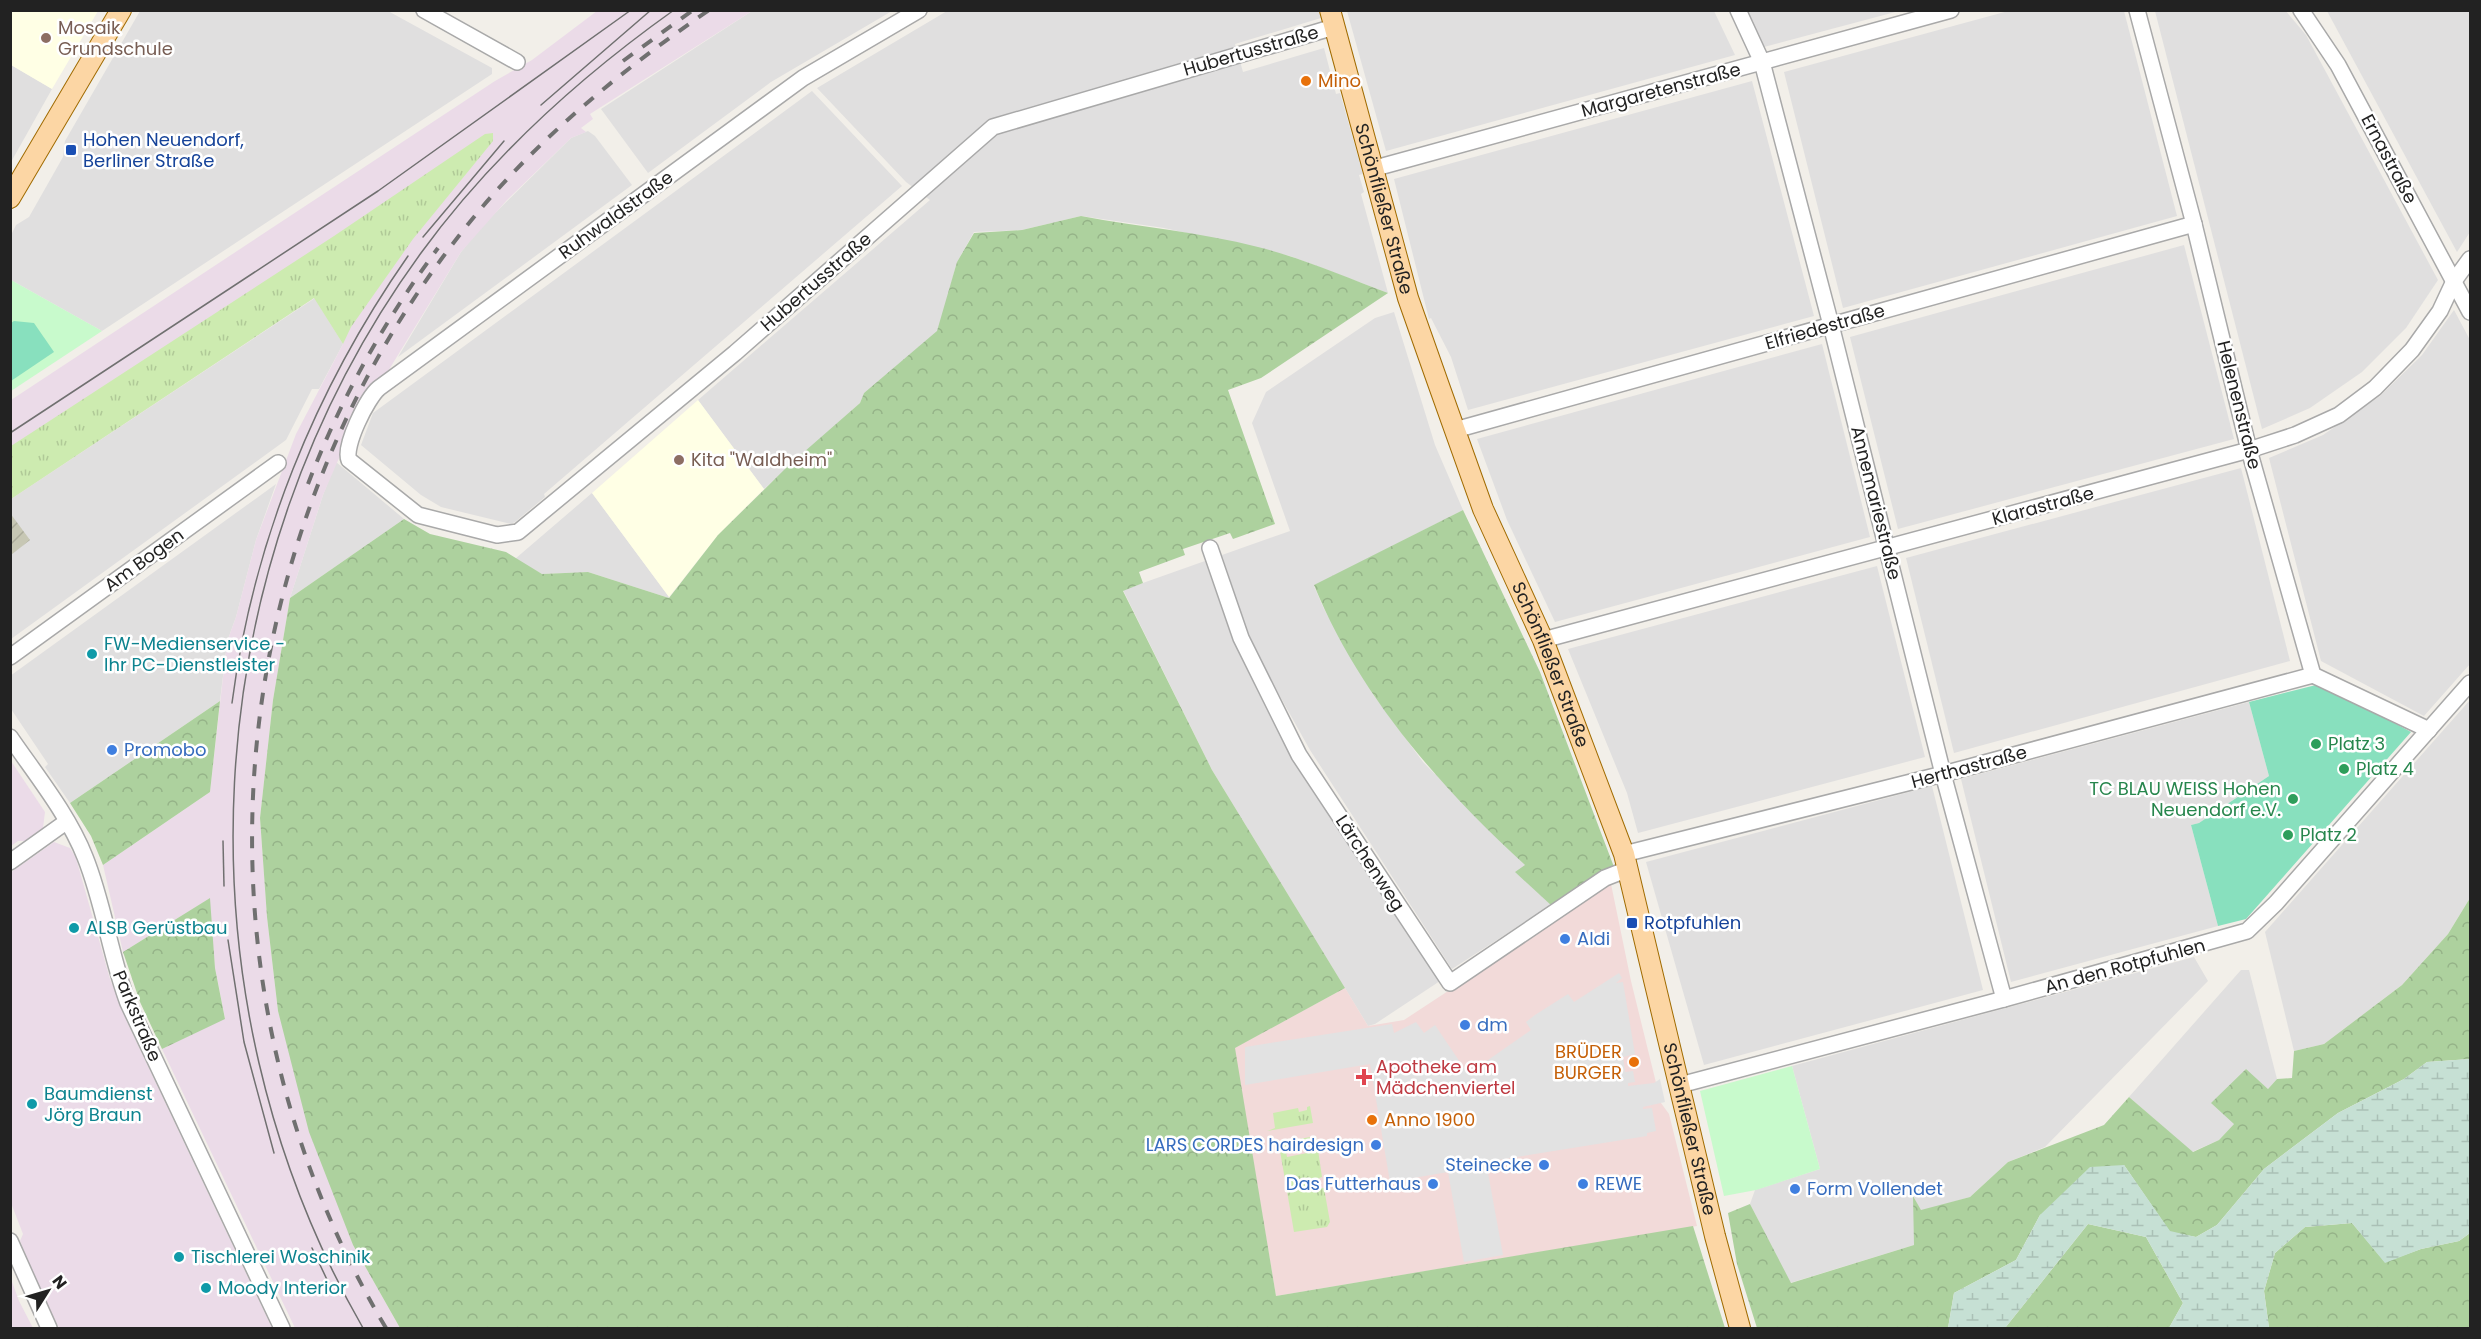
<svg xmlns="http://www.w3.org/2000/svg" width="2481" height="1339" font-family="Poppins,sans-serif">
  <style>
    .residential { fill: #e0dfdf }
    .commercial { fill: #f2dad9 }
    .industrial { fill: #ebdbe8 }
    .education { fill: #ffffe5 }
    .construction { fill: url(#construction-furrows) }
    .grass { fill: url(#grass-tufts) }
    .forest { fill: url(#forest-crowns) }
    .wetland { fill: url(#wetland-marsh) }
    .park { fill: #c8facc }
    .pitch { fill: #88e0be }
    .parking { fill: #e2e2e2 }
    .lines { fill: none; stroke-linecap: round; stroke-linejoin: round }
    .minor-casing { stroke: #a9a9a9; stroke-width: 18 }
    .major-casing { stroke: #a06b00; stroke-width: 22 }
    .minor { stroke: #fff; stroke-width: 15 }
    .major { stroke: #fcd6a4; stroke-width: 20 }
    .tram { stroke: #707070; stroke-width: 1.5 }
    .rail { stroke: #707070; stroke-width: 4; stroke-dasharray: 12 12; stroke-linecap: butt }
    .education-dot { fill: #8d6e63; stroke: #fff; stroke-width: 2 }
    .food-dot { fill: #e8710a; stroke: #fff; stroke-width: 2 }
    .transit-dot { fill: #1a4fb4; stroke: #fff; stroke-width: 2 }
    .culture-dot { fill: #0f9aa8; stroke: #fff; stroke-width: 2 }
    .leisure-dot { fill: #2e9e5b; stroke: #fff; stroke-width: 2 }
    .shop-dot { fill: #3f7fe0; stroke: #fff; stroke-width: 2 }
    .health-dot { fill: #e0444e; stroke: #fff; stroke-width: 2 }
    .labels { text-anchor: middle; stroke-width: 5; stroke-linejoin: round; paint-order: stroke }
    .education-label { font-size: 18px; fill: #785e54; stroke: #fff; text-anchor: start }
    .street-label { font-size: 18px; fill: #222; stroke: #fff }
    .food-label { font-size: 18px; fill: #c56008; stroke: #fff; text-anchor: start }
    .transit-label { font-size: 18px; fill: #164399; stroke: #fff; text-anchor: start }
    .culture-label { font-size: 18px; fill: #0d838f; stroke: #fff; text-anchor: start }
    .leisure-label { font-size: 18px; fill: #27864d; stroke: #fff; text-anchor: start }
    .shop-label { font-size: 18px; fill: #366cbe; stroke: #fff; text-anchor: start }
    .health-label { font-size: 18px; fill: #be3a42; stroke: #fff; text-anchor: start }
  </style>
  <defs>
    <pattern id="construction-furrows" width="10" height="10" patternUnits="userSpaceOnUse" patternTransform="scale(1.5)"><rect width="10" height="10" fill="#c7c7b4"/><path d="M-1 1l2-2M0 10L10 0M9 11l2-2" fill="none" stroke="#abab9a"/></pattern>
    <pattern id="grass-tufts" width="24" height="20" patternUnits="userSpaceOnUse" patternTransform="scale(1.5)"><rect width="24" height="20" fill="#cdebb0"/><path d="M3 7l-1-3M5 7V3M7 7l1-3M15 17l-1-3M17 17v-4M19 17l1-3" fill="none" stroke="#b0c997"/></pattern>
    <pattern id="forest-crowns" width="20" height="18" patternUnits="userSpaceOnUse" patternTransform="scale(1.5)"><rect width="20" height="18" fill="#add19e"/><path d="M2 6a3 3 0 1 1 6 0M12 15a3 3 0 1 1 6 0" fill="none" stroke="#95b388"/></pattern>
    <pattern id="wetland-marsh" width="20" height="14" patternUnits="userSpaceOnUse" patternTransform="scale(1.5)"><rect width="20" height="14" fill="#c6e0d4"/><path d="M1 5h8M5 5V1M11 12h8M15 12V8" fill="none" stroke="#aac0b6"/></pattern>
  </defs>
  <rect width="100%" height="100%" fill="#f2efe9"/>
  <g class="residential">
    <polygon points="2012,10 2124,11 2177,216 1843,308 1784,72"/>
    <polygon points="2285,10 2306,35 2438,280 2406,328 2362,372 2310,408 2262,429 2155,11"/>
    <polygon points="140,11 388,11 492,68 492,74 102,331 11,280 11,235 16,225 29,217 63,157 65,141"/>
    <polygon points="752,11 892,11 771,82 648,173 601,109"/>
    <polygon points="947,11 1319,11 1321,18 1235,44 1243,72 1324,48 1336,94 1340,93 1363,174 1359,175 1364,192 1361,194 1388,293 1290,256 1164,228 1081,216 1022,230 974,232 957,262 938,331 864,393 860,403 764,489 698,400 930,200 906,182 817,88"/>
    <polygon points="1347,11 1714,11 1735,55 1386,151"/>
    <polygon points="1747,11 1899,11 1764,47"/>
    <polygon points="2327,11 2470,11 2470,232 2457,252"/>
    <polygon points="11,65 52,89 11,162"/>
    <polygon points="1752,81 1814,316 1468,410 1451,357 1431,318 1429,319 1394,179"/>
    <polygon points="812,91 902,186 544,494 545,497 515,522 511,524 441,507 421,495 361,445 373,413"/>
    <polygon points="588,131 595,136 632,185 398,357 461,252 483,225 571,138"/>
    <polygon points="2184,245 2234,439 1898,529 1850,337"/>
    <polygon points="315,298 343,344 319,389 312,389 286,440 11,639 11,499"/>
    <polygon points="2454,310 2470,340 2470,664 2424,716 2321,661 2269,458 2323,435 2380,396 2422,355"/>
    <polygon points="1394,312 1435,445 1463,510 1314,586 1324,609 1372,693 1423,762 1526,866 1516,872 1551,905 1452,969 1310,750 1272,682 1246,628 1222,555 1290,531 1252,423 1266,392 1375,318"/>
    <polygon points="1822,344 1870,537 1555,622 1507,520 1477,439"/>
    <polygon points="336,462 404,519 290,598 323,495"/>
    <polygon points="2241,468 2290,661 1954,753 1906,558"/>
    <polygon points="276,484 256,540 236,617 227,642 220,701 70,803 45,767 48,764 11,709 10,676"/>
    <polygon points="592,493 669,597 669,598 588,572 542,574 515,559"/>
    <polygon points="1205,561 1231,635 1260,696 1293,755 1440,981 1375,1024 1368,1026 1212,770 1123,590"/>
    <polygon points="1877,566 1925,757 1638,833 1627,793 1568,649"/>
    <polygon points="2470,700 2470,898 2448,934 2402,985 2324,1044 2294,1051 2265,932"/>
    <polygon points="2249,702 2269,776 2199,823 2191,825 2218,926 2011,982 1961,779"/>
    <polygon points="1932,786 1983,990 1704,1065 1646,862"/>
    <polygon points="2194,957 2208,981 2045,1147 2008,1162 1970,1197 1921,1211 1914,1198 1914,1245 1790,1283 1750,1204 1755,1190 1820,1169 1792,1066"/>
    <polygon points="2241,970 2249,970 2277,1079 2268,1089 2245,1069 2234,1124 2219,1140 2192,1152 2129,1097"/>
  </g>
  <polygon class="commercial" points="1611,884 1631,981 1661,1103 1669,1114 1697,1226 1276,1296 1234,1048 1345,988 1368,1026 1404,1020"/>
  <g class="industrial">
    <polygon points="597,11 752,11 590,114 593,119 581,128 586,132 571,138 507,200 461,252 349,435 323,495 290,598 273,700 260,818 267,917 278,1011 353,1245 400,1328 295,1328 162,1049 225,1018 215,968 209,899 123,952 103,865 210,792 227,642 236,617 256,540 296,434 343,344 314,298 11,499 11,400 495,81 532,60"/>
    <polygon points="11,761 45,812 43,828 25,841 18,841 11,846"/>
    <polygon points="54,842 70,848 76,858 110,979 127,1022 272,1328 59,1328 40,1290 20,1241 23,1234 11,1203 10,873"/>
    <polygon points="11,1279 19,1301 33,1328 11,1328"/>
  </g>
  <g class="education">
    <polygon points="11,10 98,11 52,89 11,65"/>
    <polygon points="698,400 764,489 718,535 669,597 592,493"/>
  </g>
  <polygon class="construction" points="10,513 30,540 11,555 10,555"/>
  <g class="grass">
    <polygon points="493,133 493,141 413,239 351,327 343,344 314,298 11,499 11,446 334,236 485,134"/>
    <polygon points="1310,1106 1313,1123 1267,1131 1275,1128 1273,1113 1298,1108 1299,1112 1307,1110 1307,1107"/>
    <polygon points="1316,1136 1322,1177 1319,1178 1320,1188 1324,1188 1330,1222 1327,1227 1294,1232 1279,1145 1269,1144 1293,1140 1293,1145 1285,1146 1287,1157 1312,1152 1311,1142 1300,1144 1299,1139"/>
  </g>
  <g class="forest">
    <path d="M1081 216C1140 227 1200 232 1258 247 1302 258 1345 277 1388 293L1261 378 1228 390 1275 524 1233 539 1230 533 1183 549 1185 555 1139 572 1143 583 1123 591 1212 770 1345 988 1235 1048 1276 1296 1693 1226 1725 1328H400L353 1245 309 1132 278 1011 267 917 260 818 273 700 290 598 404 519 430 534 506 552 542 574 588 572 669 598 718 535 788 466 860 403 864 393 937 331 957 262 974 233 1022 230Z"/>
    <path d="M1463 510 1540 672 1614 867 1553 907 1515 872 1525 865C1439 786 1359 695 1314 585Z"/>
    <polygon points="220,701 210,792 103,865 91,836 70,803"/>
    <polygon points="210,898 215,968 225,1019 162,1049 140,1002 123,952"/>
    <polygon points="2470,898 2470,1059 2427,1062 2404,1079 2338,1113 2264,1169 2217,1225 2196,1237 2170,1232 2124,1165 2040,1215 2016,1260 1954,1293 1948,1328 1757,1328 1737,1264 1728,1213 1750,1204 1791,1283 1914,1245 1913,1196 1921,1210 1970,1197 2008,1162 2104,1125 2129,1097 2193,1152 2219,1140 2234,1124 2211,1103 2246,1069 2268,1089 2277,1079 2292,1078 2294,1051 2324,1044 2402,985 2448,934"/>
    <polygon points="2352,1223 2385,1262 2421,1249 2459,1241 2470,1233 2470,1328 2269,1328 2264,1291 2275,1253 2305,1227"/>
    <polygon points="2088,1224 2146,1237 2183,1303 2169,1328 2005,1328"/>
  </g>
  <polygon class="wetland" points="2470,1059 2470,1233 2459,1241 2421,1249 2385,1263 2352,1223 2305,1227 2275,1253 2264,1291 2269,1328 2169,1328 2183,1303 2146,1237 2088,1224 2005,1328 1948,1328 1954,1293 2016,1260 2040,1215 2090,1167 2124,1165 2170,1231 2196,1237 2217,1225 2264,1169 2338,1113 2404,1079 2427,1062"/>
  <g class="park">
    <polygon points="11,280 102,331 11,391"/>
    <polygon points="1792,1066 1820,1169 1756,1190 1724,1196 1700,1091"/>
  </g>
  <g class="pitch">
    <polygon points="14,321 34,323 54,352 11,381 11,323"/>
    <polygon points="2316,685 2326,686 2411,732 2246,919 2218,926 2191,825 2199,823 2269,776 2249,702"/>
  </g>
  <polygon class="parking" points="1619,973 1622,978 1616,983 1623,982 1635,1054 1623,1057 1625,1072 1633,1071 1635,1082 1628,1083 1628,1086 1654,1083 1660,1079 1665,1102 1643,1107 1643,1109 1652,1108 1656,1131 1647,1133 1647,1136 1486,1162 1503,1255 1464,1262 1448,1172 1390,1182 1370,1064 1245,1085 1245,1047 1392,1024 1394,1033 1416,1022 1424,1033 1435,1025 1468,1074 1531,1030 1526,1022 1535,1015 1568,994 1574,1002"/>
  <g class="lines">
    <g class="minor-casing">
      <g id="minor">
        <polyline points="424,10 517,62"/>
        <path d="M919 10 803 78 379 388C367 398 343 447 349 460L418 515 497 535 518 532 735 353 993 127 1334 27"/>
        <polyline points="1738,10 1762,62 1831,325 1943,774 2004,999"/>
        <polyline points="2137,10 2194,224 2249,450 2313,675 2429,730"/>
        <polyline points="2301,10 2338,65 2470,312"/>
        <polyline points="1372,169 1951,10"/>
        <polyline points="1455,430 2194,224"/>
        <polyline points="1210,548 1241,638 1299,755 1450,983 1605,878 1628,869"/>
        <polyline points="1543,640 2249,450 2295,435 2339,415 2375,388 2412,350 2440,311 2454,281 2470,259"/>
        <polyline points="10,657 278,463"/>
        <path d="M10 737C36 775 68 814 85 857 104 904 110 955 128 1003L282 1328"/>
        <polyline points="1624,854 1943,774 2313,675"/>
        <polyline points="10,862 66,822"/>
        <polyline points="1680,1085 2004,999 2247,931 2276,903 2470,683"/>
        <polyline points="10,1241 49,1328"/>
      </g>
    </g>
    <g class="major-casing">
      <g id="major">
        <path id="s1" d="M1330 10 1408 298 1438 383 1483 509 1543 640 1624 854 1715 1236 1740 1328"/>
        <polyline points="10,198 121,10"/>
      </g>
    </g>
    <use href="#minor" class="minor"/>
    <use href="#major" class="major"/>
    <g class="tram">
      <polyline points="541,105 651,10"/>
      <polyline points="423,237 504,141"/>
      <polyline points="10,433 378,191 631,10"/>
      <path d="M232 703C253 542 315 389 408 256"/>
      <polyline points="223,841 224,886"/>
      <polyline points="228,940 244,1042 274,1153"/>
      <polyline points="312,1248 330,1286"/>
      <path d="M363 1328C171 994 193 565 421 253 491 157 577 79 674 10"/>
    </g>
    <g class="rail">
      <polyline points="623,61 693,10"/>
      <path d="M308 484C340 400 384 321 438 248"/>
      <path d="M386 1328C182 987 215 549 458 237 528 146 615 75 709 10"/>
    </g>
  </g>
  <g class="education-dot">
    <circle cx="46" cy="38" r="6"/>
    <circle cx="679" cy="460" r="6"/>
  </g>
  <g class="food-dot">
    <circle cx="1306" cy="81" r="6"/>
    <circle cx="1634" cy="1062" r="6"/>
    <circle cx="1372" cy="1120" r="6"/>
  </g>
  <g class="transit-dot">
    <rect x="65" y="144" width="12" height="12" rx="3"/>
    <rect x="1626" y="917" width="12" height="12" rx="3"/>
  </g>
  <g class="culture-dot">
    <circle cx="92" cy="654" r="6"/>
    <circle cx="74" cy="928" r="6"/>
    <circle cx="32" cy="1104" r="6"/>
    <circle cx="179" cy="1257" r="6"/>
    <circle cx="206" cy="1288" r="6"/>
  </g>
  <g class="leisure-dot">
    <circle cx="2316" cy="744" r="6"/>
    <circle cx="2344" cy="769" r="6"/>
    <circle cx="2293" cy="799" r="6"/>
    <circle cx="2288" cy="835" r="6"/>
  </g>
  <g class="shop-dot">
    <circle cx="112" cy="750" r="6"/>
    <circle cx="1565" cy="939" r="6"/>
    <circle cx="1465" cy="1025" r="6"/>
    <circle cx="1376" cy="1145" r="6"/>
    <circle cx="1544" cy="1165" r="6"/>
    <circle cx="1433" cy="1184" r="6"/>
    <circle cx="1583" cy="1184" r="6"/>
    <circle cx="1795" cy="1189" r="6"/>
  </g>
  <path class="health-dot" d="M1361 1068h6v6h6v6h-6v6h-6v-6h-6v-6h6z"/>
  <g class="labels">
    <g class="education-label">
      <text x="58" y="34">Mosaik<tspan x="58" dy="21">Grundschule</tspan></text>
      <text x="691" y="466">Kita "Waldheim"</text>
    </g>
    <g class="street-label">
      <text transform="translate(1251 51) rotate(-16)" y="6">Hubertusstraße</text>
      <text transform="translate(1661 90) rotate(-15)" y="6">Margaretenstraße</text>
      <text transform="translate(2389 159) rotate(62)" y="6">Ernastraße</text>
      <text dy="6" stroke="none"><textPath href="#s1" startOffset="206">Schönfließer Straße</textPath></text>
      <text transform="translate(616 215) rotate(-36)" y="6">Ruhwaldstraße</text>
      <text transform="translate(816 282) rotate(-41)" y="6">Hubertusstraße</text>
      <text transform="translate(1825 327) rotate(-16)" y="6">Elfriedestraße</text>
      <text transform="translate(2239 405) rotate(76)" y="6">Helenenstraße</text>
      <text transform="translate(1876 503) rotate(76)" y="6">Annemariestraße</text>
      <text transform="translate(2043 506) rotate(-15)" y="6">Klarastraße</text>
      <text transform="translate(144 560) rotate(-36)" y="6">Am Bogen</text>
      <text dy="6" stroke="none"><textPath href="#s1" startOffset="692">Schönfließer Straße</textPath></text>
      <text transform="translate(1969 767) rotate(-15)" y="6">Herthastraße</text>
      <text transform="translate(1370 863) rotate(57)" y="6">Lärchenweg</text>
      <text transform="translate(2125 966) rotate(-15)" y="6">An den Rotpfuhlen</text>
      <text transform="translate(137 1016) rotate(67)" y="6">Parkstraße</text>
      <text dy="6" stroke="none"><textPath href="#s1" startOffset="1178">Schönfließer Straße</textPath></text>
    </g>
    <g class="food-label">
      <text x="1318" y="87">Mino</text>
      <text x="1622" y="1058" text-anchor="end">BRÜDER<tspan x="1622" dy="21">BURGER</tspan></text>
      <text x="1384" y="1126">Anno 1900</text>
    </g>
    <g class="transit-label">
      <text x="83" y="146">Hohen Neuendorf,<tspan x="83" dy="21">Berliner Straße</tspan></text>
      <text x="1644" y="929">Rotpfuhlen</text>
    </g>
    <g class="culture-label">
      <text x="104" y="650">FW-Medienservice -<tspan x="104" dy="21">Ihr PC-Dienstleister</tspan></text>
      <text x="86" y="934">ALSB Gerüstbau</text>
      <text x="44" y="1100">Baumdienst<tspan x="44" dy="21">Jörg Braun</tspan></text>
      <text x="191" y="1263">Tischlerei Woschinik</text>
      <text x="218" y="1294">Moody Interior</text>
    </g>
    <g class="leisure-label">
      <text x="2328" y="750">Platz 3</text>
      <text x="2356" y="775">Platz 4</text>
      <text x="2281" y="795" text-anchor="end">TC BLAU WEISS Hohen<tspan x="2281" dy="21">Neuendorf e.V.</tspan></text>
      <text x="2300" y="841">Platz 2</text>
    </g>
    <g class="shop-label">
      <text x="124" y="756">Promobo</text>
      <text x="1577" y="945">Aldi</text>
      <text x="1477" y="1031">dm</text>
      <text x="1364" y="1151" text-anchor="end">LARS CORDES hairdesign</text>
      <text x="1532" y="1171" text-anchor="end">Steinecke</text>
      <text x="1421" y="1190" text-anchor="end">Das Futterhaus</text>
      <text x="1595" y="1190">REWE</text>
      <text x="1807" y="1195">Form Vollendet</text>
    </g>
    <g class="health-label">
      <text x="1376" y="1073">Apotheke am<tspan x="1376" dy="21">Mädchenviertel</tspan></text>
    </g>
  </g>
  <rect width="2481" height="1339" fill="none" stroke="#222222" stroke-width="24"/>
  <g transform="translate(48 1291) rotate(53)" stroke="#ffffff" stroke-width="4.5" paint-order="stroke">
  <path d="M0-4.5L10 22L0 15L-10 22Z" fill="#222222"/>
  <text y="-9" font-size="16" font-weight="bold" text-anchor="middle" fill="#222222">N</text>
  </g>
</svg>
